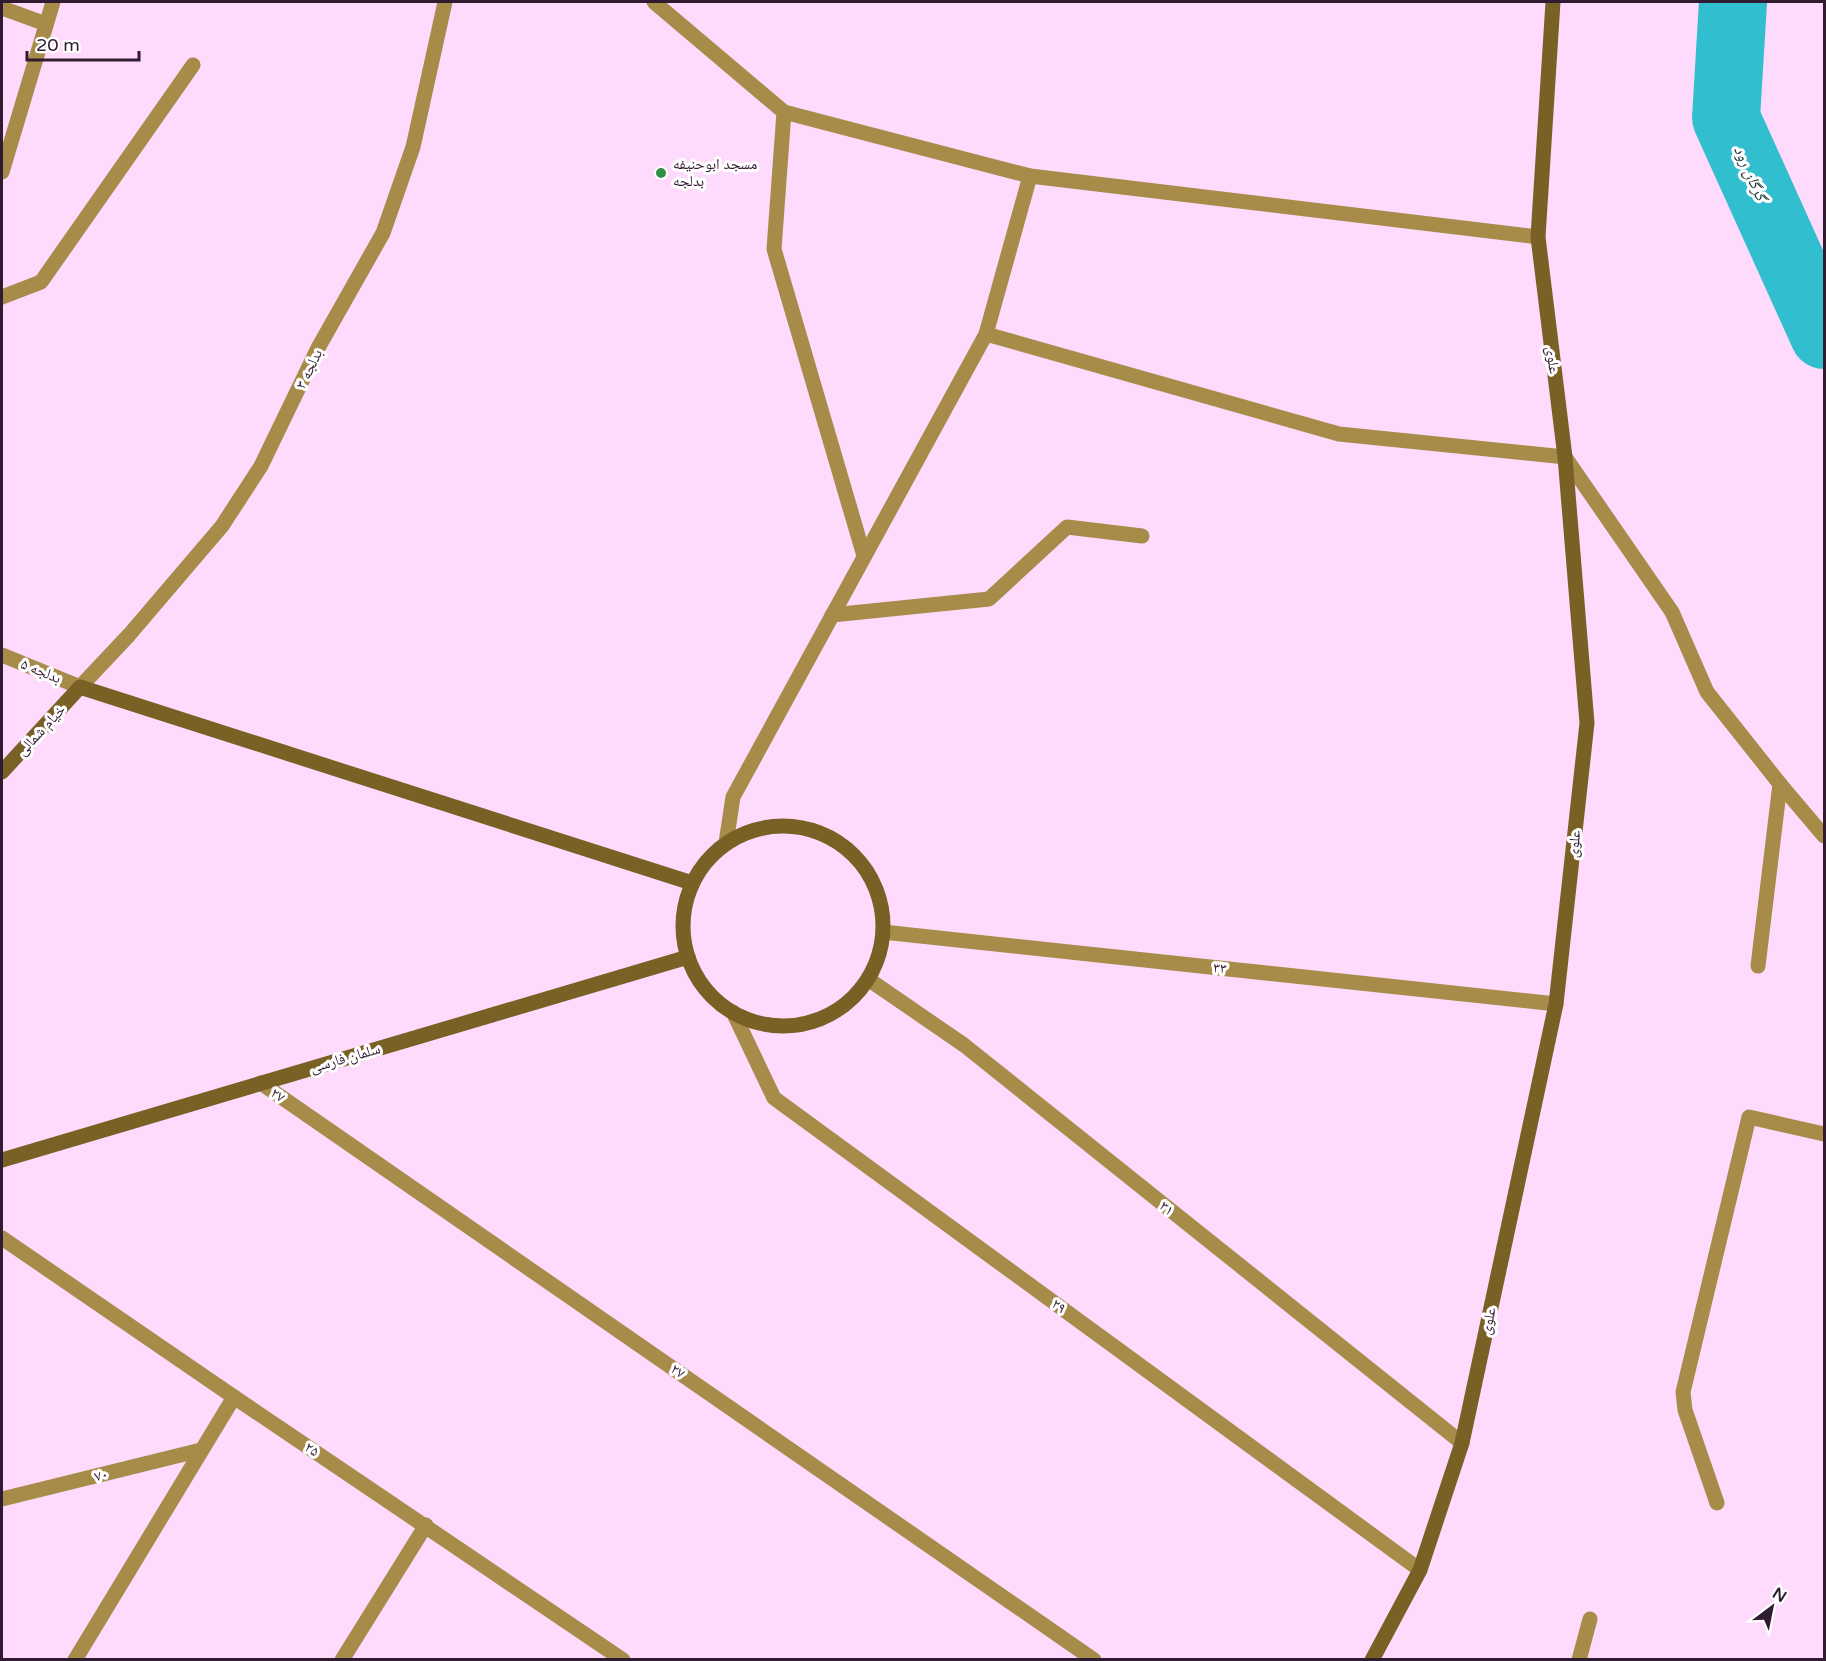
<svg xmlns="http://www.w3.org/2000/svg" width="1826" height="1661" font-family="'Varela Round','Noto Naskh Arabic',sans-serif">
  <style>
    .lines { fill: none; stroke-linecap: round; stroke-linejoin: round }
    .river { stroke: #31bece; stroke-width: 68 }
    .lane { stroke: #a78b48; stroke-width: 15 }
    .street { stroke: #a78b48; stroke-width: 15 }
    .secondary { stroke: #796125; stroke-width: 15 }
    .poi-dot { fill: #319044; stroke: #fff; stroke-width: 2 }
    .labels { text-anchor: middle; stroke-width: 6; stroke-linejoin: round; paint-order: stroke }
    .poi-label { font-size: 15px; fill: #301b30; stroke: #fff; text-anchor: start }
    .street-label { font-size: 15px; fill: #301b30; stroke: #fff }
    .water-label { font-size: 16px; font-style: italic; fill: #163236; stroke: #fff }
  </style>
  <rect width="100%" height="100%" fill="#fedafd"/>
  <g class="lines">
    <polyline class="river" points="1733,2 1726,118 1824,335"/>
    <g class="lane">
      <polyline points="75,1660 234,1397"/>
      <polyline points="342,1660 426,1525"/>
    </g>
    <g class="street">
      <polyline points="654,2 784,112 774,249 864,556"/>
      <polyline points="2,8 46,24"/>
      <polyline points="784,112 1030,176 1538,237"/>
      <polyline points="2,172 53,2"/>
      <polyline points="2,297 41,282 193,65"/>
      <polyline points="986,334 1339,434 1565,457 1672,612 1707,692 1780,784 1824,836"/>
      <polyline points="832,615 989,599 1067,527 1142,536"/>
      <polyline points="2,655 80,687 129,635 222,526 261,466 318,348 383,233 413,147 445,2"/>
      <polyline points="726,843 733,797 986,334 1030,176"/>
      <polyline points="883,932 1556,1004"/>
      <polyline points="1758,966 1780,784"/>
      <polyline points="868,979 964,1045 1462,1443"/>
      <polyline points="733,1012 774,1098 1420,1570"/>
      <polyline points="261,1083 1094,1660"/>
      <polyline points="2,1238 234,1397 623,1660"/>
      <polyline points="2,1499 201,1450"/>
      <polyline points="1717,1503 1685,1410 1683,1392 1749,1117 1824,1134"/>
      <polyline points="1579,1660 1590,1619"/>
    </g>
    <g class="secondary">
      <polyline points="2,772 80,687 692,883"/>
      <circle cx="783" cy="926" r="100"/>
      <polyline points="2,1160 688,957"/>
      <polyline points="1372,1660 1420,1570 1462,1443 1556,1004 1587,723 1565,457 1538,237 1553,2"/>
    </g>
  </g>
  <circle class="poi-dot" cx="661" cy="173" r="6"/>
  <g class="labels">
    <g class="poi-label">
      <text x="673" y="169">مسجد ابوحنیفه<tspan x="673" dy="17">بدلجه</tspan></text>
    </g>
    <g class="street-label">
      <text transform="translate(1553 360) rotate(83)" y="5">علوی</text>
      <text transform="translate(309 369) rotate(-64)" y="5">بدلجه ۳</text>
      <text transform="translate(41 671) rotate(22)" y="5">بدلجه ۵</text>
      <text transform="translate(41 730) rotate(-47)" y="5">خیام شمالی</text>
      <text transform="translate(1574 844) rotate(-84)" y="5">علوی</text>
      <text transform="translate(1220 968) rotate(6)" y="5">۳۳</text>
      <text transform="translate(345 1058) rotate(-16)" y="5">سلمان فارسی</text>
      <text transform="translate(278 1095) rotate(35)" y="5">۲۷</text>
      <text transform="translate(1167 1208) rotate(39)" y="5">۳۱</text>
      <text transform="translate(1059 1306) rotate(36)" y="5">۲۹</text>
      <text transform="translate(1488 1321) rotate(-78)" y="5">علوی</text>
      <text transform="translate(678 1371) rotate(35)" y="5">۲۷</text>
      <text transform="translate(312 1449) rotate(34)" y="5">۲۵</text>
      <text transform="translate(101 1475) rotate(-14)" y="5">۷۰</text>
    </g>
    <g class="water-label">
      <text transform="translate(1751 173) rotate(66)" y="6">گرگان رود</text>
    </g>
  </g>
  <rect width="1826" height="1661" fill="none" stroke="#301b30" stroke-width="6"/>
  <g transform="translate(1772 1607) rotate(32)" stroke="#ffffff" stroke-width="4.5" paint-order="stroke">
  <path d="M0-4.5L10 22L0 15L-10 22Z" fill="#301b30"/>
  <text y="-9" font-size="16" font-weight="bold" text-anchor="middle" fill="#301b30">N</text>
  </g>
  <path d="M27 51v9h112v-9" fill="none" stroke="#301b30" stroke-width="3"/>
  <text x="36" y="51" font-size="18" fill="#301b30" stroke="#ffffff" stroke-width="4.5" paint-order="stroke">20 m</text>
</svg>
